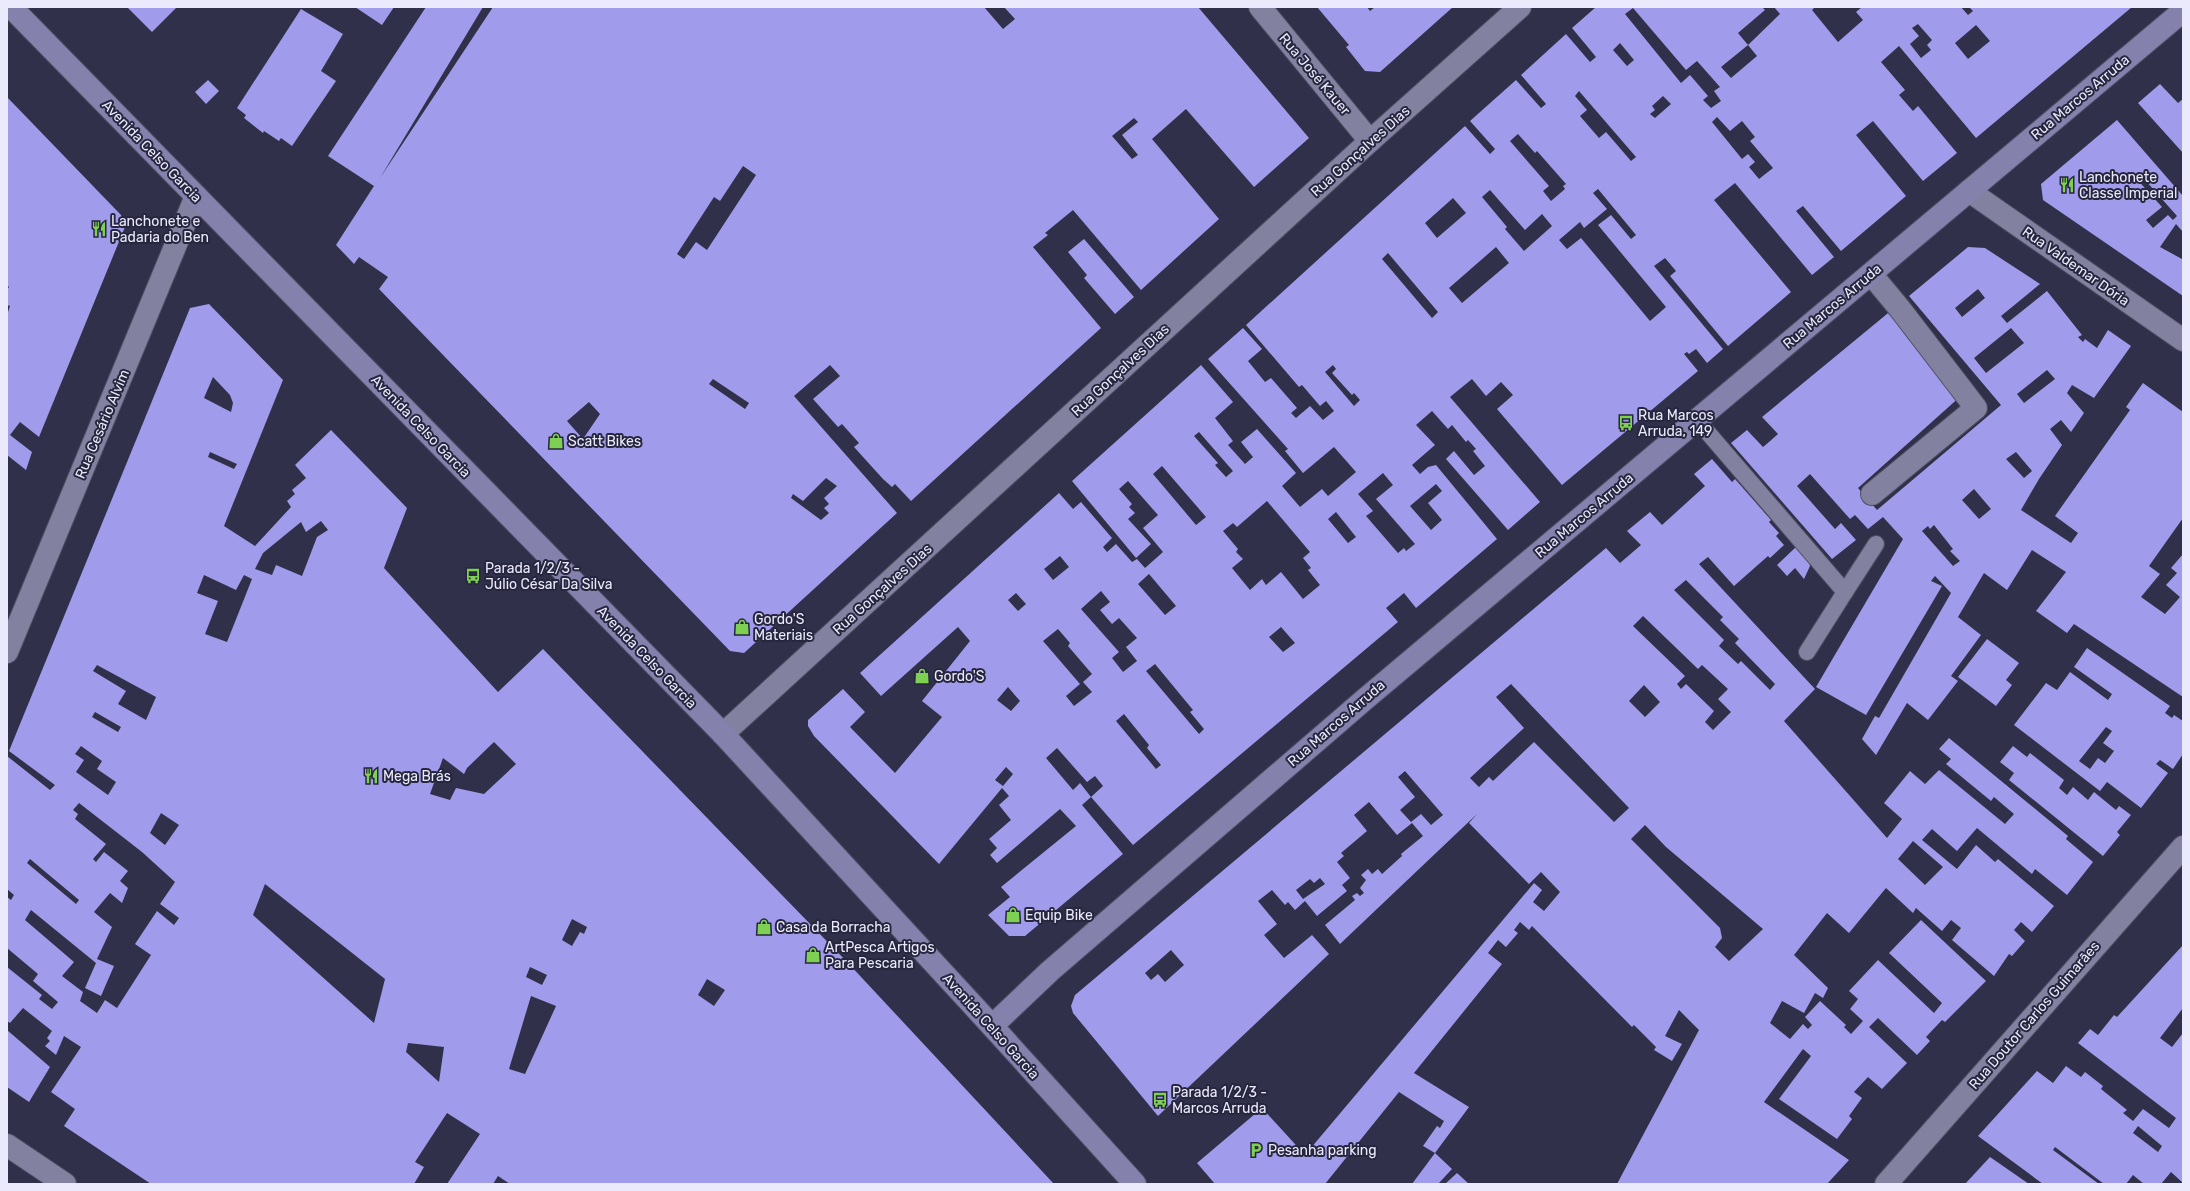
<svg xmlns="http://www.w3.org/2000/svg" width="2190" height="1191" font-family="Rubik,sans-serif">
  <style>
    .building { fill: #a09bea; fill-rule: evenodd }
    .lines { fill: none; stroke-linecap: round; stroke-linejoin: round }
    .lane-casing { stroke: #504e64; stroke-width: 18 }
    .street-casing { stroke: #504e64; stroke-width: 24 }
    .secondary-casing { stroke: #504e64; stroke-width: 24 }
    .lane { stroke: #82819f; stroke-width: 16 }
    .street { stroke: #82819f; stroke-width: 22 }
    .secondary { stroke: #8481ad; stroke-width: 22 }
    .labels { text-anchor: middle; stroke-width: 4; stroke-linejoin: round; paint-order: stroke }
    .street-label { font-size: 14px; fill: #ebeafc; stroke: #27263f }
    .poi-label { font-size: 14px; fill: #ebeafc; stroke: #27263f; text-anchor: start }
  </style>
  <rect width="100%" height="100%" fill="#31304a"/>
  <g class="building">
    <polygon points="127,7 177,7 152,32"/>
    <polygon points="355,7 394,7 382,25"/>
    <path d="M426 7H483L380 178 493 7H984L1003 29 1015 19 1004 7H1198L1309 138 1254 187 1186 109 1152 139 1219 219 1141 290 1073 210 1045 233 1048 235 1033 247 1101 328 911 501 895 484 892 487 883 479 854 447 859 443 842 424 838 427 813 399 840 376 830 365 794 396 897 513 744 653 730 651 379 289 388 277 359 257 354 264 336 245 374 186 328 156ZM1134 118 1138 122 1122 135 1138 155 1132 159 1112 136ZM743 166 756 175 707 250 696 242 684 259 677 254 714 197 720 201ZM713 379 749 403 745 409 709 384ZM589 402 600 414 583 439 567 421ZM826 478 837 486 824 498 829 504 824 508 829 513 821 520 791 498 793 494 803 501Z"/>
    <polygon points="1317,7 1367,7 1370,11 1375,7 1453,7 1380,72 1365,71 1346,47 1349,45"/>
    <path d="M1596 7H1762L1765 10 1738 33 1748 45 1721 67 1731 78 1757 56 1748 45 1780 14 1774 7H1815L1812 10 1838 42 1863 20 1856 12 1862 7H1961L1968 15 1973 11 1969 7H2132L1976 138 1899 46 1881 62 1905 90 1899 95 1913 111 1918 106 1957 153 1923 181 1873 121 1856 135 1906 196 1841 251 1803 206 1796 211 1834 257 1812 275 1735 183 1714 200 1791 292 1728 346 1670 276 1676 271 1665 258 1654 266 1723 349 1707 363 1696 349 1689 354 1687 352 1684 354 1698 371 1562 485 1497 409 1513 395 1501 382 1486 396 1472 379 1450 397 1540 502 1508 530 1446 459 1454 451 1474 475 1485 466 1473 451 1476 449 1468 440 1466 442 1452 425 1448 429 1432 411 1416 425 1435 445 1412 465 1420 474 1428 467 1436 465 1497 539 1416 608 1404 593 1386 608 1398 622 1133 845 1091 797 1082 805 1123 854 1025 936H1009L988 915 1010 897 1001 887 1076 826 1060 809 997 863 990 855 997 848 989 839 1011 820 999 805 1009 796 1002 788 939 864 814 736 808 726V720L843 689 865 712 850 727 895 773 942 717 922 701 970 641 958 627 881 696 860 673 1059 493 1073 509 1081 502 1112 538 1103 547 1107 552 1116 544 1132 562 1137 559 1145 568 1163 552 1143 528 1158 515 1128 481 1119 489 1132 504 1129 507 1135 513 1128 519 1151 544 1136 558 1072 481 1201 365 1233 402 1215 418 1233 441 1228 445 1245 464 1253 457 1241 442 1257 429 1296 473 1282 486 1300 507 1322 489 1328 496 1356 472 1334 447 1303 473 1285 451 1288 449 1208 359 1243 328 1262 349 1248 361 1265 382 1271 378 1297 408 1291 413 1296 418 1310 406 1323 420 1334 411 1326 401 1320 406 1302 385 1299 387 1246 325 1465 126 1490 154 1495 149 1470 121 1516 80 1541 108 1546 104 1521 75 1566 34 1590 62 1596 57 1572 28ZM1633 8 1686 70 1697 61 1720 87 1714 91 1721 101 1711 108 1703 100 1708 96 1690 75 1681 83 1625 14ZM1918 24 1932 40 1927 45 1931 50 1921 58 1910 44 1919 36 1912 28ZM1976 25 1990 41 1968 59 1955 43ZM1620 43 1634 60 1627 66 1613 50ZM1579 91 1636 157 1631 161 1606 132 1599 138 1580 116 1587 110 1575 96ZM1663 96 1671 104 1655 118 1650 114 1655 110 1652 106ZM1717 117 1730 131 1742 121 1755 137 1750 141 1773 168 1759 179 1749 167 1755 162 1748 154 1742 159 1712 122ZM1518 134 1535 153 1537 151 1566 184 1563 186 1565 189 1551 201 1543 191 1549 186 1510 141ZM1598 189 1636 235 1631 239 1611 215 1598 225 1666 307 1650 321 1581 238 1567 249 1559 240 1580 222 1584 228 1607 209 1593 193ZM1490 190 1525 230 1542 214 1552 226 1524 251 1505 229 1507 227 1482 197ZM1453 198 1466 213 1437 238 1425 223ZM1496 247 1509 263 1462 303 1449 288ZM1388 253 1438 312 1432 318 1382 259ZM1333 365 1336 369 1332 373 1352 395 1354 393 1360 400 1354 406 1325 372ZM1199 432 1233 471 1226 477 1215 465 1218 463 1194 436ZM1162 466 1206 517 1196 525 1153 474ZM1383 473 1393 485 1376 499 1415 544 1406 551 1404 548 1398 553 1366 516 1373 511 1358 494ZM1436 484 1442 491 1428 503 1442 520 1431 530 1410 506ZM1267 501 1310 552 1303 558 1311 568 1308 570 1320 585 1303 599 1281 572 1266 585 1262 579 1250 590 1232 568 1243 559 1236 552 1238 549 1223 531 1233 523 1237 527ZM1336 512 1356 537 1348 543 1328 519ZM1060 556 1069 567 1053 580 1044 569ZM1149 574 1176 606 1165 615 1138 584ZM1101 591 1110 602 1100 610 1112 624 1119 618 1137 638 1126 647 1137 661 1123 672 1112 658 1119 652 1081 609ZM1016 593 1026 604 1018 611 1008 600ZM1281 627 1295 643 1283 652 1269 637ZM1058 629 1070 643 1068 646 1092 674 1083 682 1092 692 1074 706 1066 696 1080 684 1043 641ZM1155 664 1193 710 1190 712 1204 729 1199 734 1146 671ZM1008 687 1020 701 1011 711 997 700ZM1124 714 1149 745 1147 748 1161 765 1156 769 1116 721ZM1057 748 1087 782 1095 776 1103 786 1091 797 1080 783 1073 790 1046 758ZM1006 767 1013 774 1003 786 995 780Z"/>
    <polygon points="301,9 343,34 321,71 336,81 292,146 281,138 279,141 264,131 263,133 244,118 246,115 237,108"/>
    <polygon points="208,80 219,91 206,104 195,92"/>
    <polygon points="2160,84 2178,103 2183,99 2183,153 2138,103"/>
    <polygon points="7,97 121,215 125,227 39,437 20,422 10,435 32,452 26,470 7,455 7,315 10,306 7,305 7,290 9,287 7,285"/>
    <path d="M2117 120 2183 196V232L2176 224 2160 247 2182 259 2183 257V296L2043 200 2041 184ZM2138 172 2177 216 2173 220 2168 215 2153 228 2146 220 2162 207 2134 176Z"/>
    <polygon points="1084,239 1134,297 1115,314 1084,278 1087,275 1068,252"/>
    <path d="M1968 247 1985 248 2040 284 2001 316 2007 323 2047 291 2082 335 2078 337 2083 342 2085 339 2097 348 2108 330 2131 346 2094 398 2072 385 2067 393 2084 413 2071 432 2061 420 2050 429 2062 445 2039 479 2021 510 2071 543 2078 533 2055 516 2130 410 2126 407 2143 383 2183 412V518L2149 566 2160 574 2141 597 2165 614 2180 597 2166 585 2177 573 2171 568 2183 554V697L2074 624 2067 633 2036 611 2066 572 2032 550 2007 590 1984 573 1958 617 1981 635 1951 676 1958 681 1928 720 1907 703 1876 755 1862 739 1875 716 1879 718 1951 593 1935 576 1931 581 1942 586 1866 715 1816 687 1903 539 1883 517 1868 529 1855 515 1850 519 1810 474 1797 486 1835 529 1841 523 1856 540 1832 559 1731 443 1747 430 1763 447 1769 442 1778 434 1762 417 1893 309 1962 395 1858 488 1877 510 2001 405 1909 296ZM1978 289 1985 298 1962 317 1955 308ZM2011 328 2024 343 1986 373 1974 358ZM2047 370 2055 379 2024 403 2017 394ZM2016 452 2032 471 2024 478 2006 459ZM1974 489 1991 509 1979 519 1962 500ZM1934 525 1953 549 1950 551 1960 561 1953 566 1922 531 1928 526 1930 529Z"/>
    <path d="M209 304 283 380 224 526 255 546 291 507 287 501 295 494 292 490 306 478 295 465 331 430 407 508 384 568 498 692 543 649 849 964 1054 1184H510L498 1176 493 1184H447L480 1134 447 1113 415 1162 424 1167 414 1184H151L64 1126 75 1109 51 1092 81 1047 64 1036 56 1055 45 1046 50 1041 47 1038 52 1031 23 1008 10 1023 7 1021V967L42 995 39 999 52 1009 58 1002 33 981 38 974 7 948V897L11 900 14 895 7 889V756L50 790 55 785 9 751 190 308ZM213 377 230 395 233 403 231 412 204 398ZM210 452 237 464 234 469 208 457ZM321 521 328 530 317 537 302 576 276 565 272 575 255 569 263 553 301 522 306 532ZM204 575 236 590 244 575 252 579 227 642 205 634 218 601 197 593ZM97 665 156 697 146 720 118 704 126 691 93 671ZM95 712 121 727 118 732 92 717ZM494 742 516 764 484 794 456 788 450 800 430 794 443 758 464 774 467 768ZM81 746 102 761 97 769 116 782 108 795 76 772 84 760 75 754ZM79 803 142 852 175 882 160 904 179 918 174 925 157 911 135 944 151 955 117 1008 105 1000 97 1013 80 1001 83 992 62 976 74 962 25 920 31 910 96 963 85 988 101 996 114 966 97 959 112 927 94 912 110 893 122 903 128 888 120 881 128 871 104 852 96 862 93 859 106 844 75 819 78 814 73 810ZM161 813 179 825 165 845 150 833ZM30 859 79 900 76 904 27 863ZM265 884 385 979 374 1023 253 915ZM572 919 587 927 584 934 580 932 572 946 562 940ZM530 967 547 975 542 985 526 977ZM707 979 725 990 714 1006 698 995ZM531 996 556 1006 525 1074 509 1069ZM408 1043 444 1047 439 1082 406 1052Z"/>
    <path d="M1712 459 1732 482 1735 479 1771 520 1769 522 1779 533 1776 536 1784 545 1770 558 1768 556 1734 586 1708 557 1699 564 1815 689 1784 721 1887 838 1902 819 1884 803 1910 771 1925 784 1939 770 2005 824 2014 814 1994 797 1991 801 1946 764 1951 759 1939 749 1949 738 2068 836 2066 839 2093 862 2067 895 2035 869 2032 874 1977 828 1957 851 1932 829 1922 840 1957 869 1976 845 1995 862 1998 859 2054 906 2032 932 2021 922 2014 930 2025 941 2012 956 2009 954 1994 976 1952 940 1961 928 1951 920 1942 931 1916 908 1913 913 1886 888 1849 933 1827 913 1794 955 1828 988 1823 998 1815 993 1804 1013 1782 1001 1770 1023 1790 1039 1803 1024 1808 1029 1812 1025 1805 1017 1820 1001 1846 1025 1844 1027 1851 1034 1863 1021 1850 1009 1858 999 1849 991 1878 960 1934 1013 1942 1003 1889 953 1921 920 1986 981 1945 1022 1942 1020 1926 1037 1930 1041 1917 1055 1878 1018 1869 1027 1907 1063 1882 1089 1868 1077 1854 1092 1862 1098 1849 1116 1852 1119 1837 1139 1779 1099 1811 1056 1803 1049 1764 1102 1849 1160 1827 1184H1617L1699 1030 1679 1010 1665 1036 1682 1044 1672 1061 1654 1050 1656 1047 1634 1025 1632 1027 1532 926 1529 930 1520 922 1514 930 1518 933 1506 947 1498 940 1488 953 1502 964 1414 1073 1469 1107 1435 1153 1423 1146 1437 1126 1440 1128 1444 1121 1399 1092 1325 1184H1215L1197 1163 1262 1108 1305 1155 1534 883 1542 890 1533 902 1544 911 1560 892 1541 872 1529 884 1469 823 1477 814 1340 944 1325 925 1355 900 1352 896 1357 893 1360 896 1364 893 1360 888 1366 880 1361 875 1368 869 1372 874 1378 869 1382 874 1402 856 1401 854 1423 836 1412 823 1397 835 1369 802 1354 815 1367 831 1341 853 1344 856 1337 862 1350 878 1342 885 1347 891 1317 916 1305 901 1295 910 1288 902 1285 905 1272 890 1258 901 1277 924 1264 935 1284 958 1312 935 1329 954 1158 1116 1073 1013 1071 1006 1075 995 1606 548 1620 563 1641 545 1627 531 1650 512 1662 525 1705 486 1694 474ZM1686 580 1723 617 1720 620 1739 639 1735 643 1775 684 1770 690 1741 661 1738 664 1719 646 1724 640 1674 590ZM1643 616 1698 669 1702 665 1728 689 1718 699 1731 712 1713 730 1705 722 1714 711 1686 684 1681 689 1677 684 1685 676 1633 626ZM1511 684 1629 808 1614 822 1534 742 1493 781 1489 777 1479 787 1470 778 1524 728 1496 697ZM1644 685 1660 702 1645 717 1629 701ZM1405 771 1443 815 1431 825 1421 814 1411 822 1400 810 1415 797 1398 777ZM1645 825 1666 847 1763 929 1729 961 1715 947 1722 938 1720 928 1631 839ZM1913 841 1943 867 1925 885 1898 859ZM1320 878 1325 884 1303 899 1296 890 1310 879 1314 883ZM1171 950 1184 965 1165 982 1158 974 1151 980 1145 973Z"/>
    <polygon points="1796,547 1809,562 1810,566 1804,579 1795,568 1787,576 1777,565"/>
    <polygon points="1987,639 2019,663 2006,680 2012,685 1996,706 1958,677"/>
    <path d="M2087 648 2170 706 2165 713 2172 718 2174 715 2183 721V754L2173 769 2160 760 2156 764 2168 773 2141 808 2107 782 2100 791 2014 725 2046 683 2057 690 2070 672 2108 700 2112 694 2074 667ZM2106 727 2112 731 2103 743 2114 751 2105 763 2098 758 2090 769 2079 761Z"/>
    <polygon points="2013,746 2027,757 2030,753 2064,780 2059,788 2067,795 2073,787 2088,800 2094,792 2116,810 2119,806 2131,815 2117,832 2120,835 2103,856 2009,780 2014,773 2000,762"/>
    <path d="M2183 945V1008L2160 1038 2172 1047 2183 1033V1183L2171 1172 2161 1184H2144L2133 1175 2126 1184H2104L2055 1147 2053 1150 2099 1184H2043L1978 1136 2037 1071 2053 1083 2066 1066 2081 1077 2085 1072 2103 1086 2101 1089 2127 1110 2123 1113 2133 1121 2143 1109 2169 1128 2176 1118 2078 1043 2090 1029 2098 1035 2114 1015 2117 1017ZM2138 1126 2162 1146 2158 1152 2133 1133Z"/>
    <polygon points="7,1030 50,1067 29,1102 7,1087"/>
    <polygon points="1435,1153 1452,1169 1438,1184 1412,1184"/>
    <polygon points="1990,1157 2029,1184 1965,1184"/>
    <polygon points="1457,1173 1469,1184 1445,1184"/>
  </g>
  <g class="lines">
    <g class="lane-casing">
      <g id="lane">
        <polyline points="1697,420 1845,592 1807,652"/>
        <polyline points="1845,592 1876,544"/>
      </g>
    </g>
    <g class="street-casing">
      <g id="street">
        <polyline points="1260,7 1370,141"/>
        <polyline points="1969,191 2183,340"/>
        <polyline points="1871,274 1900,309 1976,408 1872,494"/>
        <polyline points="7,652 196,196"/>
        <polyline points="723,734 1370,141 1520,7"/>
        <polyline points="7,1145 65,1184"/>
        <polyline points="1886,1184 2183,847"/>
      </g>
    </g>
    <g class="secondary-casing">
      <g id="secondary">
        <polyline points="11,7 723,734 992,1026 1135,1184"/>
        <polyline points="992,1026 1050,971 1364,700 2183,11"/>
      </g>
    </g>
    <use href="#lane" class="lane"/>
    <use href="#street" class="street"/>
    <use href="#secondary" class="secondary"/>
  </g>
  <defs>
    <g id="restaurant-bare" transform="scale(1.2)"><path d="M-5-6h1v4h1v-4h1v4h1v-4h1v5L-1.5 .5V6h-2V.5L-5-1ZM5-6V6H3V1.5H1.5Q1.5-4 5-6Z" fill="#7ed053" stroke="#27263f" stroke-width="2.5" paint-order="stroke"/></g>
    <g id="bus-bare" transform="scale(1.2)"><path d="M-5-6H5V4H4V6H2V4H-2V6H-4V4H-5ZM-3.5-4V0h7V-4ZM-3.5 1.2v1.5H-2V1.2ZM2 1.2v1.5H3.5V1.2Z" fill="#7ed053" stroke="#27263f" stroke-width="2.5" paint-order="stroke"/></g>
    <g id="shop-bare" transform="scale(1.2)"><path d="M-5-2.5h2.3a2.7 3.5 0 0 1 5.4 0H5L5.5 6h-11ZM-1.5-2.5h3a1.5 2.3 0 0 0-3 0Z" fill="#7ed053" stroke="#27263f" stroke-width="2.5" paint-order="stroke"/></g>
    <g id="parking-bare" transform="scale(1.2)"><path d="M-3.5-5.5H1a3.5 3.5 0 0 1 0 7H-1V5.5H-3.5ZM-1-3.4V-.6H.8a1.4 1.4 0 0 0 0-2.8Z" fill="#7ed053" stroke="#27263f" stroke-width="2.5" paint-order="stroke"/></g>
  </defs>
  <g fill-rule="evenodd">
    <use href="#restaurant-bare" x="2067" y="185"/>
    <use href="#restaurant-bare" x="99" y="229"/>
    <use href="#bus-bare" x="1626" y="423"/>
    <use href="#shop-bare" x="556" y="441"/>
    <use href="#bus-bare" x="473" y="576"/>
    <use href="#shop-bare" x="742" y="627"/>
    <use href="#shop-bare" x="922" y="676"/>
    <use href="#restaurant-bare" x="371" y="776"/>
    <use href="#shop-bare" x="1013" y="915"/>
    <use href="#shop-bare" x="764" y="927"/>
    <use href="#shop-bare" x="813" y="955"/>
    <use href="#bus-bare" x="1160" y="1100"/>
    <use href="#parking-bare" x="1256" y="1150"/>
  </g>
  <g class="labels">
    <g class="street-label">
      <text transform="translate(1315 74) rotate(50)" y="5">Rua José Kauer</text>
      <text transform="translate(2080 97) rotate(-40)" y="5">Rua Marcos Arruda</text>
      <text transform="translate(152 151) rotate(46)" y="5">Avenida Celso Garcia</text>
      <text transform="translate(1360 151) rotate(-42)" y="5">Rua Gonçalves Dias</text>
      <text transform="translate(2076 266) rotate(35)" y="5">Rua Valdemar Dória</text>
      <text transform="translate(1832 306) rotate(-40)" y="5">Rua Marcos Arruda</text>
      <text transform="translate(1120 370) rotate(-43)" y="5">Rua Gonçalves Dias</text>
      <text transform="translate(102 424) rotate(-67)" y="5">Rua Cesário Alvim</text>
      <text transform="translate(421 426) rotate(46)" y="5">Avenida Celso Garcia</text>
      <text transform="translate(1584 515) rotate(-40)" y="5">Rua Marcos Arruda</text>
      <text transform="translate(882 589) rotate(-42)" y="5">Rua Gonçalves Dias</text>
      <text transform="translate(647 657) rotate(46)" y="5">Avenida Celso Garcia</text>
      <text transform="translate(1336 723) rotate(-41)" y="5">Rua Marcos Arruda</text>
      <text transform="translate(2034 1015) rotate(-49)" y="5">Rua Doutor Carlos Guimarães</text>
      <text transform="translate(991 1026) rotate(48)" y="5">Avenida Celso Garcia</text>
    </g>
    <g class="poi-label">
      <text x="2079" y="182">Lanchonete<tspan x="2079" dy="16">Classe Imperial</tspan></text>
      <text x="111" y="226">Lanchonete e<tspan x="111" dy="16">Padaria do Ben</tspan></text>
      <text x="1638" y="420">Rua Marcos<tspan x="1638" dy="16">Arruda, 149</tspan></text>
      <text x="568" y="446">Scatt Bikes</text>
      <text x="485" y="573">Parada 1/2/3 -<tspan x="485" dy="16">Júlio César Da Silva</tspan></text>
      <text x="754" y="624">Gordo'S<tspan x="754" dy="16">Materiais</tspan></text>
      <text x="934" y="681">Gordo'S</text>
      <text x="383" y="781">Mega Brás</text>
      <text x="1025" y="920">Equip Bike</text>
      <text x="776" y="932">Casa da Borracha</text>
      <text x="825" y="952">ArtPesca Artigos<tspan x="825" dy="16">Para Pescaria</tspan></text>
      <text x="1172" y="1097">Parada 1/2/3 -<tspan x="1172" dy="16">Marcos Arruda</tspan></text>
      <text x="1268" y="1155">Pesanha parking</text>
    </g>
  </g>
  <rect width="2190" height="1191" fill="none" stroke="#ebeafc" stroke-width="16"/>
</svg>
